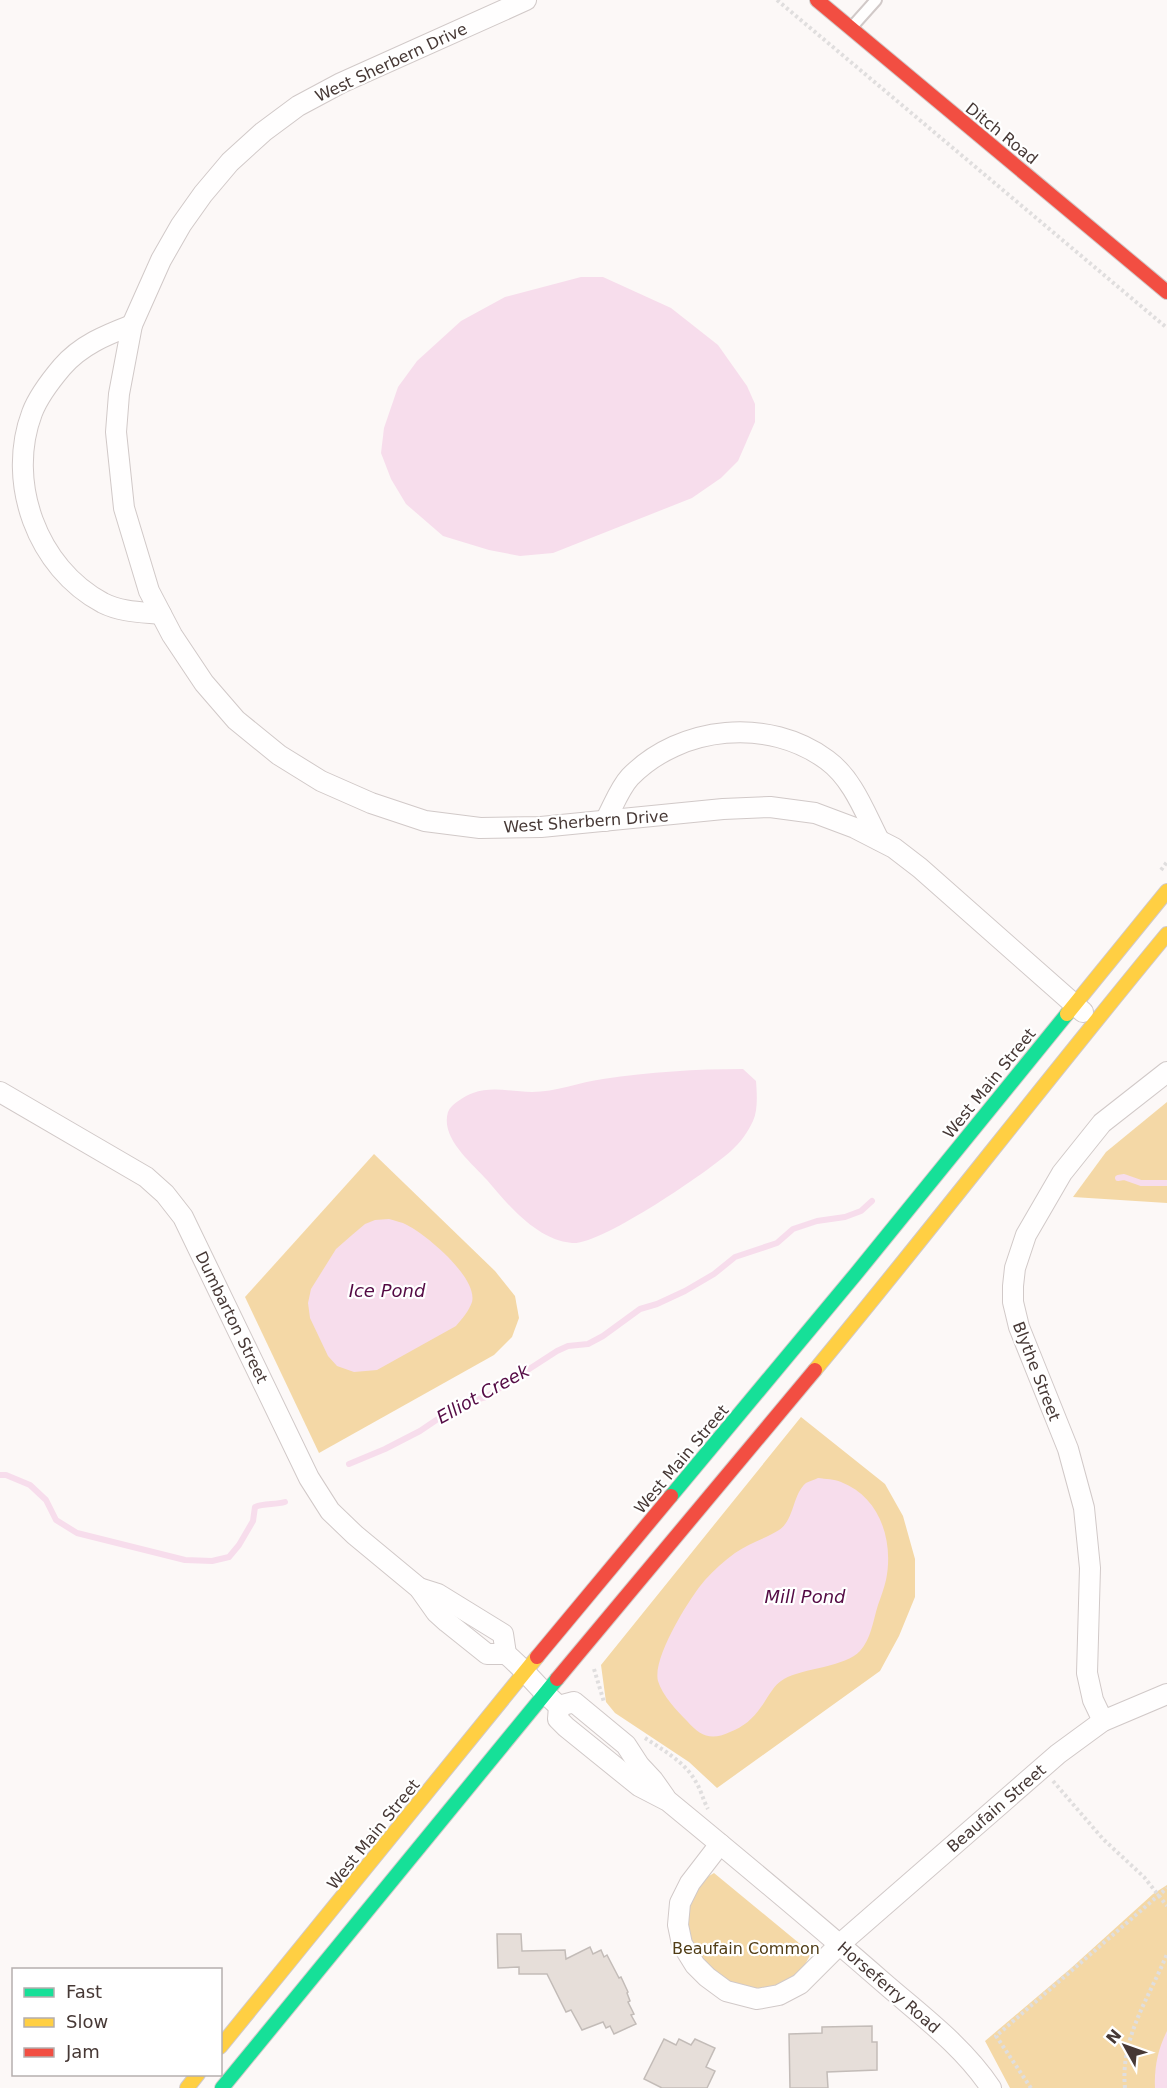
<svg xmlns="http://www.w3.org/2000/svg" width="1167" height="2088" font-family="'DejaVu Sans',sans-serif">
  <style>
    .green { fill: #f4d8a6 }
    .water { fill: #f7ddec }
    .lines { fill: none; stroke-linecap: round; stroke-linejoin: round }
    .stream { stroke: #f7ddec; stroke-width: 6 }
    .building { fill: #e6ded9; stroke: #c3bcb8; stroke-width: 1.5 }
    .lane-casing { stroke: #d1c9c8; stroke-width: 14 }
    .street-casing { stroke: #d1c9c8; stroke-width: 22 }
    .fast-casing { stroke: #d1c9c8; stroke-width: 16 }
    .slow-casing { stroke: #d1c9c8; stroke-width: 16 }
    .jam-casing { stroke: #d1c9c8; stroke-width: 16 }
    .path { stroke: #e0dede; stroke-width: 4; stroke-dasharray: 3 3; stroke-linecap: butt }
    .lane { stroke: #fffefe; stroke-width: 10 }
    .street { stroke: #fffefe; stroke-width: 20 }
    .fast { stroke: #16e098; stroke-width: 14 }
    .slow { stroke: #ffcf43; stroke-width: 14 }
    .jam { stroke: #f24e42; stroke-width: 14 }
    .labels { text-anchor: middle; stroke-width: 4.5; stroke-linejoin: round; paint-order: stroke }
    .street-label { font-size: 16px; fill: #463835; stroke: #fff }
    .park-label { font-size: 16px; fill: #513d16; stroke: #fff }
    .water-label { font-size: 18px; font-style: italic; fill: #540a44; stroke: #fff }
  </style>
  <rect width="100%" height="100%" fill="#fcf8f7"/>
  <g class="green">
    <polygon points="1167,1102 1167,1203 1073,1197 1106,1152"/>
    <polygon points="374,1154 495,1271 515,1296 519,1318 512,1337 494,1355 319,1453 245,1297"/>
    <polygon points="801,1417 885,1484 903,1516 915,1559 915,1597 899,1636 880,1671 717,1788 689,1762 615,1713 606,1702 601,1665"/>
    <path d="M714 1873 811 1953C796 1988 764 1997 730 1984 725 1983 720 1977 716 1973 696 1956 680 1931 689 1904 694 1890 701 1880 714 1873Z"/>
    <polygon points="1167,1885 1167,2088 1010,2088 985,2041 1070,1969 1153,1894"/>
  </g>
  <g class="water">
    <polygon points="581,277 603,277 671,308 718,345 747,386 755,404 755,422 738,461 721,478 692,498 553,553 520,556 489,550 443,536 406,504 391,479 381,453 384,428 398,387 417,361 461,321 505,297"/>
    <path d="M743 1069 756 1081C757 1094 758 1110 753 1121 748 1132 740 1143 731 1151 709 1171 600 1246 572 1243 537 1240 508 1205 487 1180 472 1163 440 1138 448 1112 451 1104 465 1096 473 1093 492 1086 513 1092 532 1092 555 1092 580 1082 603 1079 650 1072 696 1069 743 1069Z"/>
    <path d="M389 1219C395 1221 402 1222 407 1225 427 1235 478 1278 472 1302 469 1311 462 1319 456 1326L377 1370 354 1372 337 1366 328 1356 310 1318 308 1303 311 1289 336 1249 352 1235 365 1224 375 1220Z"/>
    <path d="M818 1478C826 1479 834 1479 841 1482 880 1497 894 1541 886 1580 884 1588 881 1597 878 1605 873 1621 871 1639 860 1651 846 1667 803 1668 784 1679 773 1685 768 1698 761 1707 753 1719 743 1727 730 1732 711 1741 700 1736 687 1721 677 1711 662 1695 658 1681 652 1658 690 1597 705 1580 714 1570 724 1561 735 1553 749 1543 767 1538 779 1530 795 1519 792 1495 806 1483 809 1481 815 1480 818 1478Z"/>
    <path d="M1167 2031V2088H1155C1154 2067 1158 2049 1167 2031Z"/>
  </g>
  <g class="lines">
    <g class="stream">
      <polyline points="1118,1178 1124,1177 1141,1183 1167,1183"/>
      <polyline points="349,1464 385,1449 420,1431 460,1404 486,1397 557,1351 568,1346 588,1344 603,1336 640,1309 657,1304 685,1291 714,1274 735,1257 777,1243 793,1229 817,1221 845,1217 861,1211 872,1201"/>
      <path d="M0 1475H6L30 1485 46 1500 56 1520 77 1533 185 1560 212 1561 229 1557 239 1545 253 1521 255 1507C264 1503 275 1505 285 1502"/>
    </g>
  </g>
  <g class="building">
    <polygon points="497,1934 521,1934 522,1951 565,1950 566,1959 590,1947 593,1954 601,1950 604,1957 607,1955 619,1978 621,1977 628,1992 627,1993 630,2001 628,2002 634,2014 631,2015 636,2024 614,2034 610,2026 606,2028 603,2022 582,2030 571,2010 566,2012 547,1974 519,1974 519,1967 498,1968"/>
    <polygon points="872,2026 872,2042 877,2042 877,2070 827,2072 828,2088 790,2088 789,2034 822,2033 822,2027"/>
    <polygon points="664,2039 676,2045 679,2039 691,2045 695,2039 715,2048 706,2067 715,2071 707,2088 662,2088 644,2079"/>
  </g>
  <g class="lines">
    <g class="lane-casing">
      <polyline id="lane" points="851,28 876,0"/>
    </g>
    <g class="street-casing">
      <g id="street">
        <polyline points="526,0 341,83 298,106 263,132 230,162 203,194 181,225 161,260 132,325 119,394 116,432 124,508 149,591 172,635 204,683 236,720 279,755 321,781 371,803 425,821 480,828 541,827 723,809 770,807 815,813 855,828 894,848 920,868 1083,1012"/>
        <path d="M132 325C106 335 81 345 62 367 51 380 38 397 32 413 6 482 37 568 103 603 121 612 141 612 161 614"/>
        <path d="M605 821C613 807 619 789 630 777 681 725 769 717 827 760 853 779 865 813 879 840"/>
        <path d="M0 1092 146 1177 165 1194 183 1217 309 1478 330 1511 355 1535 419 1588 436 1612 447 1622 487 1654H506C526 1670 539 1690 559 1706"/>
        <polyline points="419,1588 438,1594 503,1634 506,1654"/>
        <path d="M559 1706 558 1719 566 1727 639 1786 668 1801C741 1861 813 1921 884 1983 922 2016 963 2046 991 2088"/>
        <polyline points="559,1706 574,1702 626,1745 639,1765 653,1780 665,1797"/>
        <polyline points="1103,1721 1093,1700 1087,1673 1090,1568 1084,1508 1068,1449 1019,1327 1013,1302 1013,1286 1015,1268 1026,1235 1062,1173 1102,1123 1167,1072"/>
        <polyline points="720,1844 690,1883 680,1903 678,1925 682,1944 695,1965 707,1977 726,1991 757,1999 779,1995 800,1984 840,1944 1058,1754 1103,1721 1167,1694"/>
      </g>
    </g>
    <g class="fast-casing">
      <g id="fast">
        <polyline points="671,1496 855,1275 1067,1014"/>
        <polyline points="222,2088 557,1679"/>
      </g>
    </g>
    <g class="slow-casing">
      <g id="slow">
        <polyline points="1067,1014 1167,891"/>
        <path d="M815 1370C934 1226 1048 1078 1167 934"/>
        <polyline points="220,2047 537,1657"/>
        <polyline points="187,2088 198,2074"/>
      </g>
    </g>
    <g class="jam-casing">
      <g id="jam">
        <polyline points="817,0 1167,292"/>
        <polyline points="537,1657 671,1496"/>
        <polyline points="557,1679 815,1370"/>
      </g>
    </g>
    <g class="path">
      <polyline points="777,0 1167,328"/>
      <polyline points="1161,870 1167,862"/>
      <polyline points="594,1669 604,1702"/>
      <path d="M645 1738C663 1750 685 1762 696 1782 701 1790 703 1800 708 1809"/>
      <polyline points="1053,1781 1103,1839 1144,1877 1167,1906"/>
      <polyline points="1031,2088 996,2036 1167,1888"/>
      <path d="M1125 2088C1120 2038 1149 1998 1167 1954"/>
    </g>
    <use href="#lane" class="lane"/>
    <use href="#street" class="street"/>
    <use href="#fast" class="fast"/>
    <use href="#slow" class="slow"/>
    <use href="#jam" class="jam"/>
  </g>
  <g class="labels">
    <g class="street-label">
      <text transform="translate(391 62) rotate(-25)" y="6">West Sherbern Drive</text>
      <text transform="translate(1002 133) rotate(39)" y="6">Ditch Road</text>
      <text transform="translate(586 821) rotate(-4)" y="6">West Sherbern Drive</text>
      <text transform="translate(989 1083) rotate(-51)" y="6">West Main Street</text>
      <text transform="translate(232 1317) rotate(64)" y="6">Dumbarton Street</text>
      <text transform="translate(1037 1371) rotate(69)" y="6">Blythe Street</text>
      <text transform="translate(681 1459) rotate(-50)" y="6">West Main Street</text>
      <text transform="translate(996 1808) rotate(-41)" y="6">Beaufain Street</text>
      <text transform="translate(373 1834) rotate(-51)" y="6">West Main Street</text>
      <text transform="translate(889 1987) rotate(41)" y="6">Horseferry Road</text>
    </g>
    <g class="park-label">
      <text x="746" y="1954">Beaufain Common</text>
    </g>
    <g class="water-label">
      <text x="387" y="1297">Ice Pond</text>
      <text transform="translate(483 1394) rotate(-29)" y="6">Elliot Creek</text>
      <text x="805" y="1603">Mill Pond</text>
    </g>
  </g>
  <rect x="12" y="1968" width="210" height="108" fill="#ffffff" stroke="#b5afae" stroke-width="1.5"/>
  <rect x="24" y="1988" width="30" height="9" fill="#16e098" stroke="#b5afae" stroke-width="1.5"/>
  <text x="66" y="1998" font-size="18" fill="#463835">Fast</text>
  <rect x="24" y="2018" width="30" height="9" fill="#ffcf43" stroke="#b5afae" stroke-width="1.5"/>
  <text x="66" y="2028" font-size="18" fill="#463835">Slow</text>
  <rect x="24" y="2048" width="30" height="9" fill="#f24e42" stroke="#b5afae" stroke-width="1.5"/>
  <text x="66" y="2058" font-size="18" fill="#463835">Jam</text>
  <g transform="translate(1125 2046) rotate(310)" stroke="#ffffff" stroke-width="4.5" paint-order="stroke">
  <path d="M0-4.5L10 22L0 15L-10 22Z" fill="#463835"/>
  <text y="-9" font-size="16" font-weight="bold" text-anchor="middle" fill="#463835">N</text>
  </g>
</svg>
